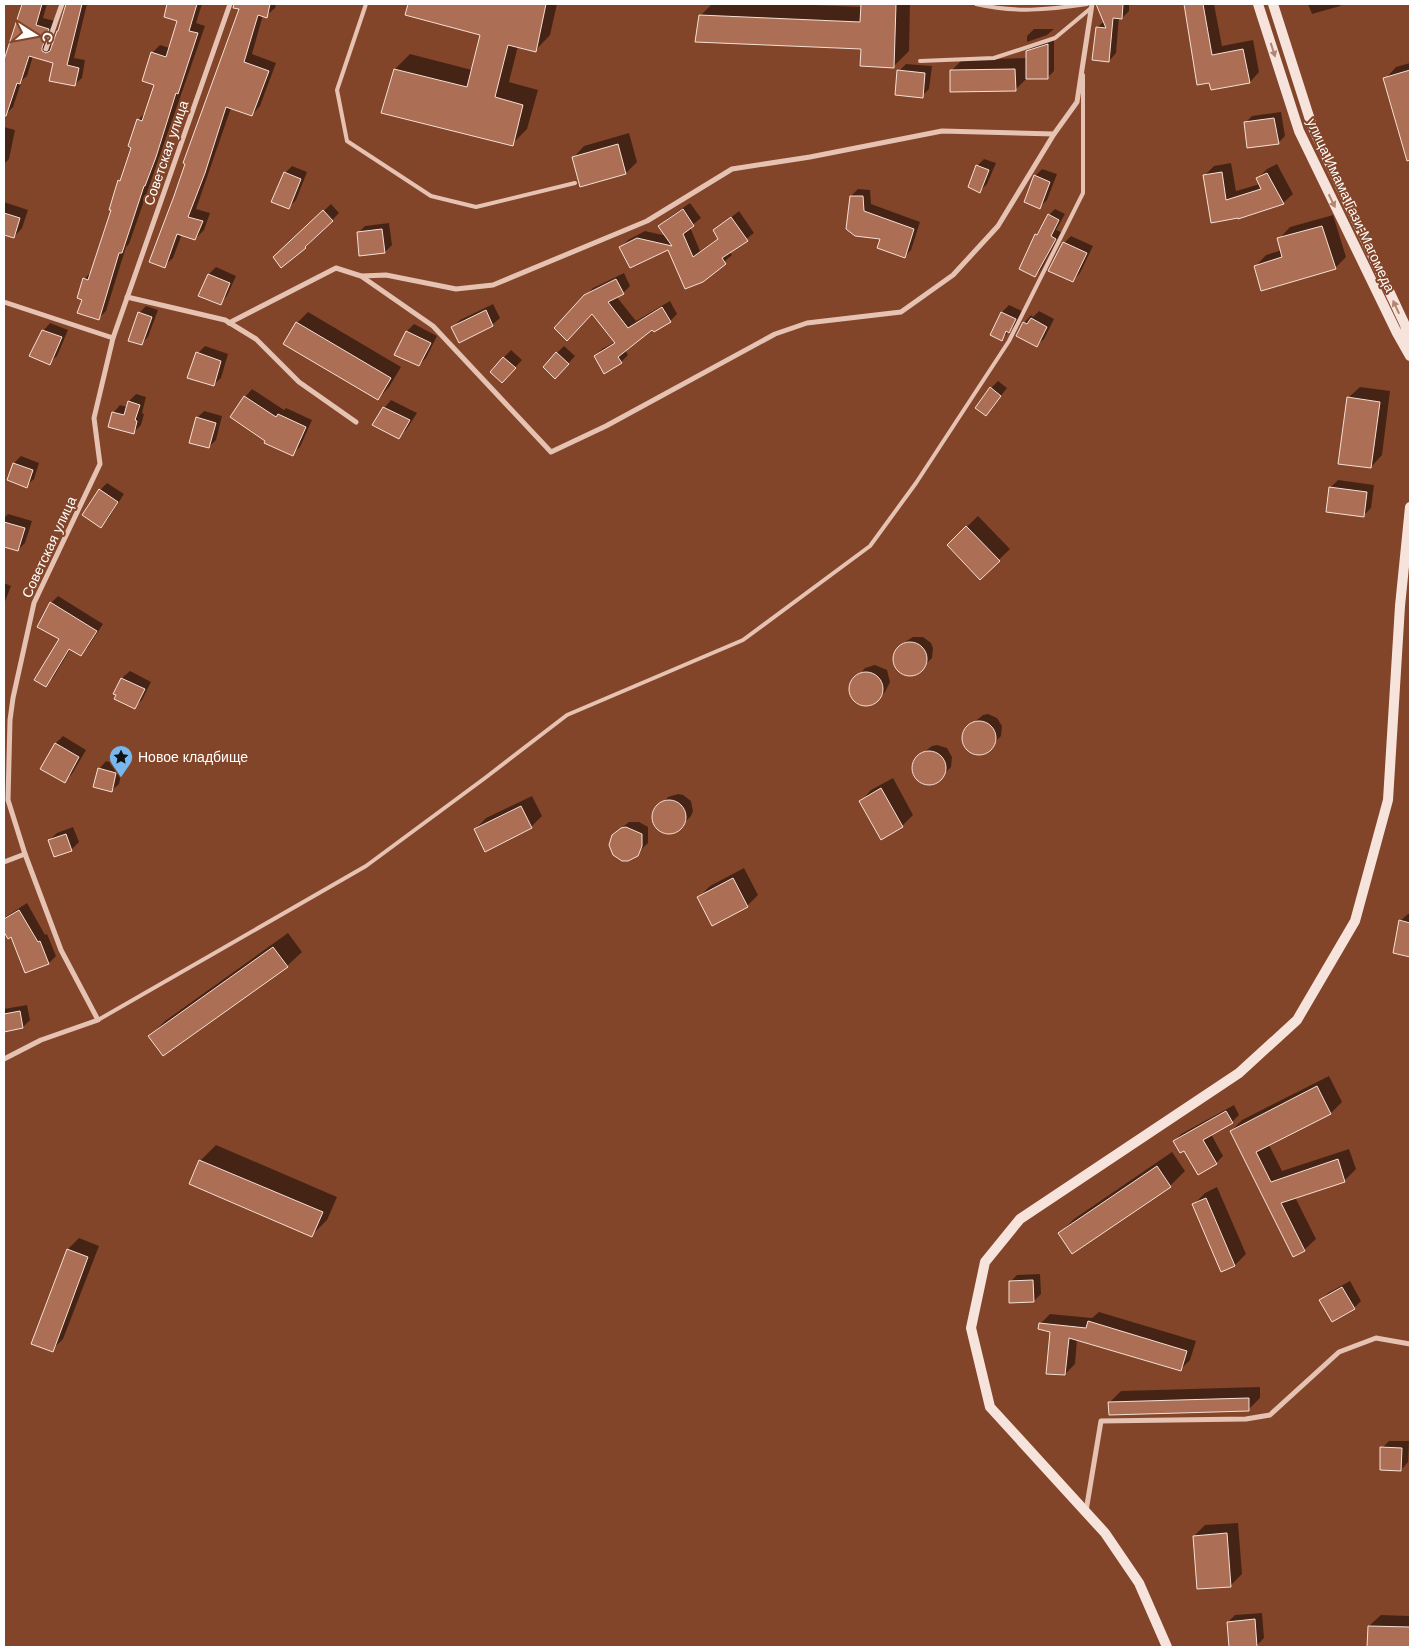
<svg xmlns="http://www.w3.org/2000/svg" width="1414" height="1651" font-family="Helvetica,sans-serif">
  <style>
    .shadow { fill: #0007 }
    .building { fill: #ac6f56; stroke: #f5dfd5 }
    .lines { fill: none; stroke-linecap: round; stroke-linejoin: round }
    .lane { stroke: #e6c2b2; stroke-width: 4 }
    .street { stroke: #e6c2b2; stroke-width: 5 }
    .secondary { stroke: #f6e4dc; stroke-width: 10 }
    .oneway { fill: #b18571 }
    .labels { text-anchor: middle; stroke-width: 4; stroke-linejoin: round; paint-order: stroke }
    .street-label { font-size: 14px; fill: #fff; stroke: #834529 }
    .poi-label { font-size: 14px; fill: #fff; stroke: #834529; text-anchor: start }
  </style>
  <rect width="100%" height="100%" fill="#834529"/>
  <g class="shadow">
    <polygon points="21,4 47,4 43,18 55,21 49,39 50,45 53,46 60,30 67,4 87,4 74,58 85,60 82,78 74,85 55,62 33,56 27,76 22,80 13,107 6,114 4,114 4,64 20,12 19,11"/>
    <polygon points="169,4 202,4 196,23 205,26 129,244 126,247 106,311 99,318 84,299 84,279 92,271 112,210 119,181 122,178 133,147 138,120 145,113 155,85 152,53 160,45 170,48 179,20 165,16"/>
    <polygon points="241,4 276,4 275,8 266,16 263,15 252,54 276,63 260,106 252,115 231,108 196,209 210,213 204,230 195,239 182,234 173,258 164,266 175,197"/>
    <polygon points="409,4 557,4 550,35 535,51 518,46 509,82 538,90 527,129 512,144 383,112 395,69 410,54 472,70 481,34 407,15"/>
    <polygon points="712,4 789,4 862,7 862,4 910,4 909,51 894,66 862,48 700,16"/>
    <polygon points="1102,4 1129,4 1129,11 1122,18 1119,17 1116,53 1109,61 1097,28 1104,21 1099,8"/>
    <polygon points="1185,4 1214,4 1222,46 1253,40 1259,72 1250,82 1210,82 1198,84"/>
    <polygon points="1308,4 1342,4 1340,6 1312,14"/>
    <polygon points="1034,29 1054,29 1047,35 1027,42 1027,36"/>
    <polygon points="1054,38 1054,71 1047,78 1027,78 1015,90 951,71 962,60 1027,58 1027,52 1035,45"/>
    <polygon points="1410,63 1410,159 1408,160 1385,79 1396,67"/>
    <polygon points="906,64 932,66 929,89 922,96 899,71"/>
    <polygon points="1281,112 1285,136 1278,143 1245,123 1252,116"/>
    <polygon points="4,127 15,130 9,159 5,163 4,168"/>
    <polygon points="629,133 637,162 626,173 573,158 584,146"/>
    <polygon points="984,159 996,163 987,184 980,191 977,166"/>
    <polygon points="1231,163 1236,191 1260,184 1258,178 1267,169 1277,164 1293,194 1283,203 1239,218 1205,175 1214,166"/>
    <polygon points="292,166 307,172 296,200 289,207 285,173"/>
    <polygon points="1042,169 1057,174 1047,200 1040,207 1035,176"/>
    <polygon points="858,189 870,190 871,204 920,222 911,250 904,257 881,238 851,196"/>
    <polygon points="4,202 28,210 22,228 14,237 4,234"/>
    <polygon points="690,203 701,218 690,227 700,251 719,238 714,231 739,211 754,233 730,252 732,255 702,281 669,248 621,247 628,240 645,231 667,236 660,226 667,219"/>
    <polygon points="331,204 339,213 306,247 281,266 282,250"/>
    <polygon points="1055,209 1065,214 1056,230 1061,232 1041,270 1035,276 1036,235 1049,215"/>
    <polygon points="1333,215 1346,257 1335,268 1255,267 1266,255 1282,250 1279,239 1290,227"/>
    <polygon points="389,223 392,245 385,252 358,233 365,226"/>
    <polygon points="1071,236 1093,246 1080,273 1073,281 1064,243"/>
    <polygon points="216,267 236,276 227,296 220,303 209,274"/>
    <polygon points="624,273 630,286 623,293 616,296 636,321 670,301 677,314 670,321 653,328 625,350 628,355 621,362 595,356 602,349 615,342 585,296 593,288"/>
    <polygon points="493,304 500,318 492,325 453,327 460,320"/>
    <polygon points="1009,305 1022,311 1016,324 1001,340 991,335 1002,312"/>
    <polygon points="146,306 158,310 148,337 141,344 139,313"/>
    <polygon points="1039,311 1054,319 1044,339 1036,346 1024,323 1031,315 1033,317"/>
    <polygon points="308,312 401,367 389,387 378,399 285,343 297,323"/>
    <polygon points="50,323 68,330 57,356 49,363 43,331"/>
    <polygon points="414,324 437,336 426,358 419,365 396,354 407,331"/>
    <polygon points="205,346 228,354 221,378 213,385 198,353"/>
    <polygon points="564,346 575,356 562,370 557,353"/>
    <polygon points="511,350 522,360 509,374 491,371"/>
    <polygon points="998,381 1007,388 986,415 991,388"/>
    <polygon points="1360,387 1390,391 1382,455 1371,467 1348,398"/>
    <polygon points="252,389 284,410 286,408 312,420 300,447 292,454 245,397"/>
    <polygon points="136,394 146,397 142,413 144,414 141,425 134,432 113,413 120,405 127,407 129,401"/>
    <polygon points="391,400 417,413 406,430 399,437 384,408"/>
    <polygon points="204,411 222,416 216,440 209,447 197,418"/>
    <polygon points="21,456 39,463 34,479 26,486 14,463"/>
    <polygon points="1338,480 1374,485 1371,508 1364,515 1330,488"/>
    <polygon points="107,483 124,494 108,519 101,526 100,490"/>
    <polygon points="8,514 32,521 25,543 18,550 4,546 4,518"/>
    <polygon points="978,516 1010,549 980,578 948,545"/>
    <polygon points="4,583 11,586 4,604"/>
    <polygon points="58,596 103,624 88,647 80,655 71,648 53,678 45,685 61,638 51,603"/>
    <polygon points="913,637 923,637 931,643 933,648 932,658 916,673 907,674 896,667 895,655 905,642"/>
    <polygon points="875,665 887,670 890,682 885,692 873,703 868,704 858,702 852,694 852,684 865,668"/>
    <polygon points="130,671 151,682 142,700 134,708 115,694 122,678"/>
    <polygon points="988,714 997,718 1002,726 1001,736 986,751 981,753 971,751 967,748 964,738 967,728 983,715"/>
    <polygon points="63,736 86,750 72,774 64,781 56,743"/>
    <polygon points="937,745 947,748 952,757 951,767 936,782 926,783 921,782 914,774 914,764 924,752 932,746"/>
    <polygon points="106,761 123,766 119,784 111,791 99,769"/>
    <polygon points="893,778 913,815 902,826 860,802 871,790"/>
    <polygon points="678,794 683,795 691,801 693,811 691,816 676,831 666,832 656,825 655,813 668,797"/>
    <polygon points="532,796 542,816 531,827 475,829 486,818"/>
    <polygon points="629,822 639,822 648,827 648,843 632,858 613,835"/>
    <polygon points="73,827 79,842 71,850 49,840 57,833"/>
    <polygon points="744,868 758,895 747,906 699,897 710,886"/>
    <polygon points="27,903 45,935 47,934 56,956 49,963 26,971 12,935 8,937 4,929 4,918"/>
    <polygon points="1408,914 1410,914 1410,956 1394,952 1400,921"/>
    <polygon points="288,933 302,952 287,966 150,1036 165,1021"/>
    <polygon points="27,1005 30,1020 23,1027 4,1031 4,1009"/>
    <polygon points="1329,1076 1342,1102 1331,1113 1269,1145 1282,1171 1349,1149 1356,1169 1345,1180 1295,1197 1316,1239 1304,1250 1231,1131 1242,1120"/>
    <polygon points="1234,1105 1239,1115 1232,1122 1211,1134 1223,1156 1216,1163 1185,1149 1174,1141 1181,1134"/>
    <polygon points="216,1145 337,1197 327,1220 312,1235 191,1184 201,1160"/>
    <polygon points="1172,1152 1185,1171 1170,1186 1059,1234 1074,1219"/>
    <polygon points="1217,1187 1246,1254 1235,1265 1194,1204 1205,1193"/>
    <polygon points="79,1238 99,1246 63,1339 52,1350 33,1343 68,1249"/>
    <polygon points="1040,1274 1041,1294 1034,1301 1010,1282 1017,1275"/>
    <polygon points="1350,1281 1361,1301 1354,1308 1321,1300 1328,1293"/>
    <polygon points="1099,1312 1196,1341 1190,1360 1180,1370 1077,1339 1075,1364 1065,1374 1051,1331 1040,1324 1050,1314 1092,1318"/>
    <polygon points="1260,1387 1260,1398 1249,1409 1110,1402 1121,1391"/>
    <polygon points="1389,1441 1409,1441 1408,1462 1401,1470 1382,1448"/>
    <polygon points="1238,1523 1242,1574 1231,1585 1194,1536 1205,1525"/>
    <polygon points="1262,1613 1264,1638 1257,1645 1230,1647 1228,1622 1235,1615"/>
    <polygon points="1381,1615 1410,1616 1410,1647 1369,1647 1369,1626"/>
  </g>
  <g class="building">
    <polygon points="22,4 42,4 36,25 49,29 42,48 42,51 46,53 50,51 57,31 58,31 66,4 82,4 67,65 79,68 75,86 49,81 53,63 29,56 20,84 17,83 6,116 4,116 4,60"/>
    <polygon points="167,4 197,4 189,31 198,33 178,94 176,93 156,157 145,186 144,186 122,253 119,253 99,320 77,313 82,300 77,298 83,278 88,280 111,210 109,210 118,180 120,181 131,148 128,146 137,119 142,121 154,85 142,81 151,52 166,57 177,21 164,17"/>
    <polygon points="234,4 270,4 267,18 258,15 244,62 269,71 252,116 226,107 205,173 188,217 203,221 195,240 177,234 165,268 149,262 174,196 185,164 183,163 239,9 233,8"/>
    <polygon points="408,4 546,4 536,52 508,45 495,97 523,105 513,146 381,113 394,69 467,87 480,35 405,15"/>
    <polygon points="861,4 896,4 894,68 860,66 861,49 695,42 699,15 860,22"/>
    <polygon points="1096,4 1123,4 1122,19 1113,18 1109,62 1092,60 1096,27 1106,28"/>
    <polygon points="1184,4 1203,4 1212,55 1243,49 1250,83 1211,90 1209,83 1197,85"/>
    <polygon points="1048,44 1048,79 1026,79 1026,51"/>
    <polygon points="1015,69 1016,91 950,92 950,70"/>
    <polygon points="897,70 925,73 923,98 895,95"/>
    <polygon points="1410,70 1410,160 1407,161 1383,78"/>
    <polygon points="1274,118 1279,144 1247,148 1244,122"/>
    <polygon points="618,144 626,174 580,187 572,157"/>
    <polygon points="976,165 989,170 980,193 968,187"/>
    <polygon points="284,172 301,179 289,209 271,202"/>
    <polygon points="1222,172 1226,200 1261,189 1256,178 1267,173 1284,204 1238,219 1238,218 1211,223 1203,175"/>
    <polygon points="1034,175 1050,182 1040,209 1024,202"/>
    <polygon points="850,196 863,196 864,211 914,229 905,258 877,248 880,239 855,236 846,229"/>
    <polygon points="683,209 694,226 683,234 693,257 718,239 713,230 731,217 748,241 722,258 726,264 703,282 685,289 668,250 630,268 619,247 637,238 672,246 658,226"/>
    <polygon points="323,210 333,221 305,247 306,248 281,268 273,257"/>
    <polygon points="4,213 20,218 14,238 4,235"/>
    <polygon points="1048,214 1059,220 1051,236 1056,239 1035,277 1019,269 1035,234 1037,235"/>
    <polygon points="1322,226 1336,269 1261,291 1254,266 1282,257 1277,238"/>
    <polygon points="382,229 385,253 359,256 357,232"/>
    <polygon points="1063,242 1087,253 1073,282 1048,271"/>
    <polygon points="208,274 230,283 221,305 198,296"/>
    <polygon points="616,279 624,294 608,302 628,328 662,307 671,322 654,332 652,330 618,357 622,363 604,374 594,356 615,343 592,314 567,341 554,328 584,295"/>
    <polygon points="486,310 493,326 459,343 451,327"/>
    <polygon points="138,312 152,317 142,345 128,341"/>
    <polygon points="1001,312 1016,319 1009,333 1006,331 1002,341 990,335"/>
    <polygon points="1031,318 1047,327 1037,347 1016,336 1023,322 1027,324"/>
    <polygon points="296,322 391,378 378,400 283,344"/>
    <polygon points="42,330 62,337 50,365 29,356"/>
    <polygon points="406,331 431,343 419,366 394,355"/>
    <polygon points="196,352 221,361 214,386 187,378"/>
    <polygon points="556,352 569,364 555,379 543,367"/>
    <polygon points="503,357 516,368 502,383 490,372"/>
    <polygon points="990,387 1001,396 986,416 975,408"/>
    <polygon points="244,396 276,417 278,414 306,427 293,456 264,443 265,441 230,417"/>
    <polygon points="1347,397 1380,402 1371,468 1338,464"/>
    <polygon points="128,401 140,405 135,420 137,421 134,434 108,427 112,412 124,415"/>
    <polygon points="383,407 410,420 399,439 372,425"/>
    <polygon points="196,417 216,423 209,448 189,443"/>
    <polygon points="13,463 33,470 27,488 7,480"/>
    <polygon points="1329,487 1367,492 1364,517 1326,512"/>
    <polygon points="99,489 118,502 101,528 82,515"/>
    <polygon points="4,522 25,528 18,551 4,547"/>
    <polygon points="966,526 1000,561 980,580 947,545"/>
    <polygon points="50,602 97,631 81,656 69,649 46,687 34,680 59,639 37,627"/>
    <circle cx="910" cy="659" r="17"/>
    <circle cx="866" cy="689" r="17"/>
    <polygon points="121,678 145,689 135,709 114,699 116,695 113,694"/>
    <circle cx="979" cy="738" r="17"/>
    <polygon points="55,743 79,757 65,783 40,769"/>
    <circle cx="929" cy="768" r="17"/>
    <polygon points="98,768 116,773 112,792 93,787"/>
    <polygon points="881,788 903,827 881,840 859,801"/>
    <circle cx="669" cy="817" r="17"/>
    <polygon points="521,806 532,828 485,852 474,829"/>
    <polygon points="626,827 642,834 642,846 638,856 628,861 622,861 613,855 609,845 612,835 621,828"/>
    <polygon points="66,834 72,851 54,857 48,840"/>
    <polygon points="733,878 748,907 712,926 697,897"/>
    <polygon points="19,910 38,942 40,941 49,964 25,973 11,937 8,939 4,932 4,919"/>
    <polygon points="1399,920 1410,923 1410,957 1393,953"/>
    <polygon points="273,947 288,967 163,1056 148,1036"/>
    <polygon points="20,1011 23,1028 4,1032 4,1014"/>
    <polygon points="1317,1086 1331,1114 1256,1152 1271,1182 1338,1159 1345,1182 1281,1203 1305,1251 1293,1257 1230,1131"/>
    <polygon points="1226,1111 1233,1123 1203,1140 1217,1164 1198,1175 1184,1151 1180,1153 1173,1141"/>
    <polygon points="199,1160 323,1212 312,1237 189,1184"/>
    <polygon points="1157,1166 1171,1187 1072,1254 1058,1233"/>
    <polygon points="1206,1198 1235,1266 1221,1272 1192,1204"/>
    <polygon points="67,1249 88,1257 53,1352 31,1344"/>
    <polygon points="1033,1280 1034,1302 1009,1303 1009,1281"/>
    <polygon points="1342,1287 1355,1309 1332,1322 1319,1300"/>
    <polygon points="1088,1321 1187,1351 1181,1371 1069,1338 1065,1375 1046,1374 1050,1332 1038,1329 1039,1323 1086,1328"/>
    <polygon points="1249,1398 1249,1411 1109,1415 1108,1402"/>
    <polygon points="1380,1447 1402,1448 1401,1471 1380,1470"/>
    <polygon points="1227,1533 1231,1587 1197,1589 1193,1536"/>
    <polygon points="1255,1619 1257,1647 1229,1647 1227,1622"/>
    <polygon points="1368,1626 1410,1627 1410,1647 1367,1647"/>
  </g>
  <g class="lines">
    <g class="lane">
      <polyline points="366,4 337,90 347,141 431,196 476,207 575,183"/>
      <path d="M976 4C1015 13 1047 10 1087 4"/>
      <polyline points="920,61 994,58 1055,38 1091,8"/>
      <polyline points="98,1020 366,866 485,778 567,715 743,640 870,546 916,483 1009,341 1083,193 1083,75"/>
    </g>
    <g class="street">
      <polyline points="46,49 62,4"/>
      <polyline points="362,276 386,275 456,289 493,285 647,221 732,169 810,157 942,131 1054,134"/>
      <polyline points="127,297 225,320 256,339 299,382 356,422"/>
      <polyline points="4,302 113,338"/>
      <polyline points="229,323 336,268 361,276 433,326 551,452 606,426 775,334 807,323 901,312 953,275 998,226 1054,134 1077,102 1092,4"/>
      <polyline points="4,862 25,854"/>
      <polyline points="4,1059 41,1040 98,1020 61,950 25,854 8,800 10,720 13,698 34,603 100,464 94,418 113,338 230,4"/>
      <polyline points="1086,1511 1101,1421 1246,1419 1270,1415 1339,1352 1376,1338 1410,1344"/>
    </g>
    <g class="secondary">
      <polyline points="1258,4 1299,131 1397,333 1410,356"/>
      <polyline points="1273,4 1312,126 1405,325 1410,350"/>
      <polyline points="1167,1647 1139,1583 1105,1533 990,1407 971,1328 985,1262 1020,1219 1239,1073 1297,1020 1355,921 1388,800 1400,606 1410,507"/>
    </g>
  </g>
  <defs><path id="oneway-solid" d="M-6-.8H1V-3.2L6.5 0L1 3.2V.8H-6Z" transform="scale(1.25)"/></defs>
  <g class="oneway">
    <use href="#oneway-solid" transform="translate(1273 50) rotate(72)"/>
    <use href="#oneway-solid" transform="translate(1332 201) rotate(64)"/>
    <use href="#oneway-solid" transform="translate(1396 307) rotate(-115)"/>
  </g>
  <defs>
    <g id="sight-pin" transform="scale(1.25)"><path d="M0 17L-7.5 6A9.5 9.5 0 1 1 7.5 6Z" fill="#79b8ee" stroke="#834529"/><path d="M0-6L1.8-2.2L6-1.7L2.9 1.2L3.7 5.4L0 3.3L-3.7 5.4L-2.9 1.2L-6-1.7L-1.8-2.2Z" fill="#111"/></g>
  </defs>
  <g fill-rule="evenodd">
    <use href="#sight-pin" x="121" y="757"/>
  </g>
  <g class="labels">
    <g class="street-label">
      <text transform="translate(166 153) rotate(-71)" y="5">Советская улица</text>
      <text transform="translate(1351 205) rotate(65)" y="5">улица Имама Гази-Магомеда</text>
      <text transform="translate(49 547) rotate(-65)" y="5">Советская улица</text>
    </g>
    <g class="poi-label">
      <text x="138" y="762">Новое кладбище</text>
    </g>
  </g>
  <rect width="1414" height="1651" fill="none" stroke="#ffffff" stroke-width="10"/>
  <g transform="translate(35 35) rotate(101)" stroke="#834529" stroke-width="4" paint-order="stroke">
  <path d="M0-4L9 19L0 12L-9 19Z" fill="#ffffff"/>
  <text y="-8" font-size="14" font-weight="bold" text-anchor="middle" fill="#ffffff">С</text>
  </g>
</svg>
